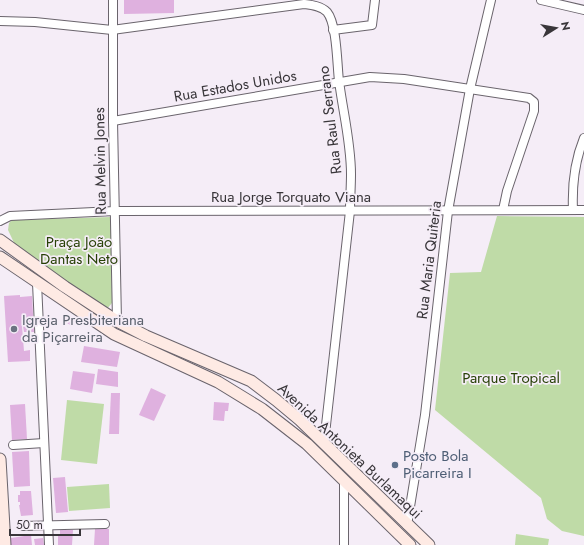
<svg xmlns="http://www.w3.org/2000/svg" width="584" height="545" font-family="Jost,sans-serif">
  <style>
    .green { fill: #bfdba7 }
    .building { fill: #dfb1df }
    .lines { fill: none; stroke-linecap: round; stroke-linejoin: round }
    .street-casing { stroke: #6a646c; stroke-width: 10 }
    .secondary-casing { stroke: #6a646c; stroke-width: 13 }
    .street { stroke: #fff; stroke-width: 8 }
    .secondary { stroke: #feeae4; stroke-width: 11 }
    .worship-dot { fill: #6b7280; stroke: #f5edf7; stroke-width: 1.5 }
    .service-dot { fill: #5c6f8a; stroke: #f5edf7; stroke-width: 1.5 }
    .labels { text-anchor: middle; stroke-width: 3.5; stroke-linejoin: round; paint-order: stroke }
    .street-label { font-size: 15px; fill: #39363a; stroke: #f5edf7 }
    .park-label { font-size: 15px; fill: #274106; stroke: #f5edf7 }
    .worship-label { font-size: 15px; fill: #5b616d; stroke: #f5edf7; text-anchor: start }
    .service-label { font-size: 15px; fill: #4e5e75; stroke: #f5edf7; text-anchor: start }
  </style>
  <rect width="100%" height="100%" fill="#f5edf7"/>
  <g class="green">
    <polygon points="497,216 584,217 584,536 562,531 547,519 541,498 435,410 450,273 481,272"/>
    <polygon points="111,217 112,303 106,310 16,247 8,230 9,223 12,220"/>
    <polygon points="67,400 104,404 97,464 61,460"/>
    <polygon points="109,484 110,508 69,511 67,487"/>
    <polygon points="516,534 549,539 548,545 515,545"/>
  </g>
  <g class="building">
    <polygon points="124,0 174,0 174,13 124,14"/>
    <polygon points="20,295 20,297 32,296 34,332 24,332 23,326 22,326 24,351 30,350 30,361 8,362 4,296"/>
    <polygon points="67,314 74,319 70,325 63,320"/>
    <polygon points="84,346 120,352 117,367 81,362"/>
    <polygon points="98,369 118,372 118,387 96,384"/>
    <polygon points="73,371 95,374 92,393 70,389"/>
    <polygon points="151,388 166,395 154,421 139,415"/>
    <polygon points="111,393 120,393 119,434 109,434"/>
    <polygon points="214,402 229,403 228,411 225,411 224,421 213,420"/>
    <polygon points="25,404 27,439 12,440 10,405"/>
    <polygon points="29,451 30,486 14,487 12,452"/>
    <polygon points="65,477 68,512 56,513 53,478"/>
    <polygon points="20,491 31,491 33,515 21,516 19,505 20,505 20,502 18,502 18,495 20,495"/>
    <polygon points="95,529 109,529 109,545 94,545"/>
    <polygon points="60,530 73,530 72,545 58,545 58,534 60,534"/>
    <polygon points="31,535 32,545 11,545 11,538"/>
    <polygon points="43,538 44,545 35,545 34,539"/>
  </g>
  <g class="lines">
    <g class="street-casing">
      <g id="street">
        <polyline points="113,0 113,121 117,321"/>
        <polyline points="541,0 584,10"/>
        <path d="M0 21 35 22 112 30 304 4C312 5 321 6 327 12 337 24 337 64 339 81 343 112 351 143 351 174 351 186 350 199 350 211L324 443"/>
        <polyline points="333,30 372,25 375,0"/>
        <polyline points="113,121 370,77 404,79 529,98 534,102 534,111 507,191 503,210"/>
        <path d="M573 210C572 187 575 160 584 138"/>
        <polyline points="0,221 10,216 115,211 584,210"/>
        <polyline points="37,283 49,545"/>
        <polyline points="13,445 44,443"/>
        <polyline points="344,481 344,545"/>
        <polyline points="407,525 425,415 448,211 470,89 491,0"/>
        <polyline points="23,526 105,524"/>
      </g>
    </g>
    <g class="secondary-casing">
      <g id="secondary">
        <polyline points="0,240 65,287 117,321 146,336 251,381 276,400 300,420 429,545"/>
        <polyline points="0,257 114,334 218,382 262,409 307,444 410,545"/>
        <polyline points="0,459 5,545"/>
      </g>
    </g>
    <use href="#street" class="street"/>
    <use href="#secondary" class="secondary"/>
  </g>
  <circle class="worship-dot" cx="14" cy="329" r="4"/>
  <circle class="service-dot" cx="395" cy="465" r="4"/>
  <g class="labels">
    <g class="street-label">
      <text transform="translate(235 86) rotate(-10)" y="5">Rua Estados Unidos</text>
      <text transform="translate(330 120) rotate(-97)" y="5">Rua Raul Serrano</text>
      <text transform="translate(100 161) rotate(-91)" y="5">Rua Melvin Jones</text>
      <text x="291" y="202">Rua Jorge Torquato Viana</text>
      <text transform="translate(429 260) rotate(-83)" y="5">Rua Maria Quiteria</text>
      <text transform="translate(350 451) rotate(43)" y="5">Avenida Antonieta Burlamaqui</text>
    </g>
    <g class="park-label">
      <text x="79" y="247">Praça João<tspan x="79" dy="17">Dantas Neto</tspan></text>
      <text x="511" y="383">Parque Tropical</text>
    </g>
    <g class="worship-label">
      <text x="22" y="325">Igreja Presbiteriana<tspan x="22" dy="17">da Piçarreira</tspan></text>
    </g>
    <g class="service-label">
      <text x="403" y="461">Posto Bola<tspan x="403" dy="17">Picarreira I</tspan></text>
    </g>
  </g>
  <g transform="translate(556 28) rotate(79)" stroke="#f5edf7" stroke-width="3" paint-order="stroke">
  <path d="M0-3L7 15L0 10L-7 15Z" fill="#39363a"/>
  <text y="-6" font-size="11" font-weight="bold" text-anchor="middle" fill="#39363a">N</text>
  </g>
  <path d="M10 529v6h70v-6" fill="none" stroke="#39363a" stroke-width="2"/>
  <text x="16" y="529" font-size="12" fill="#39363a" stroke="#f5edf7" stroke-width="3" paint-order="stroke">50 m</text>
</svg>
